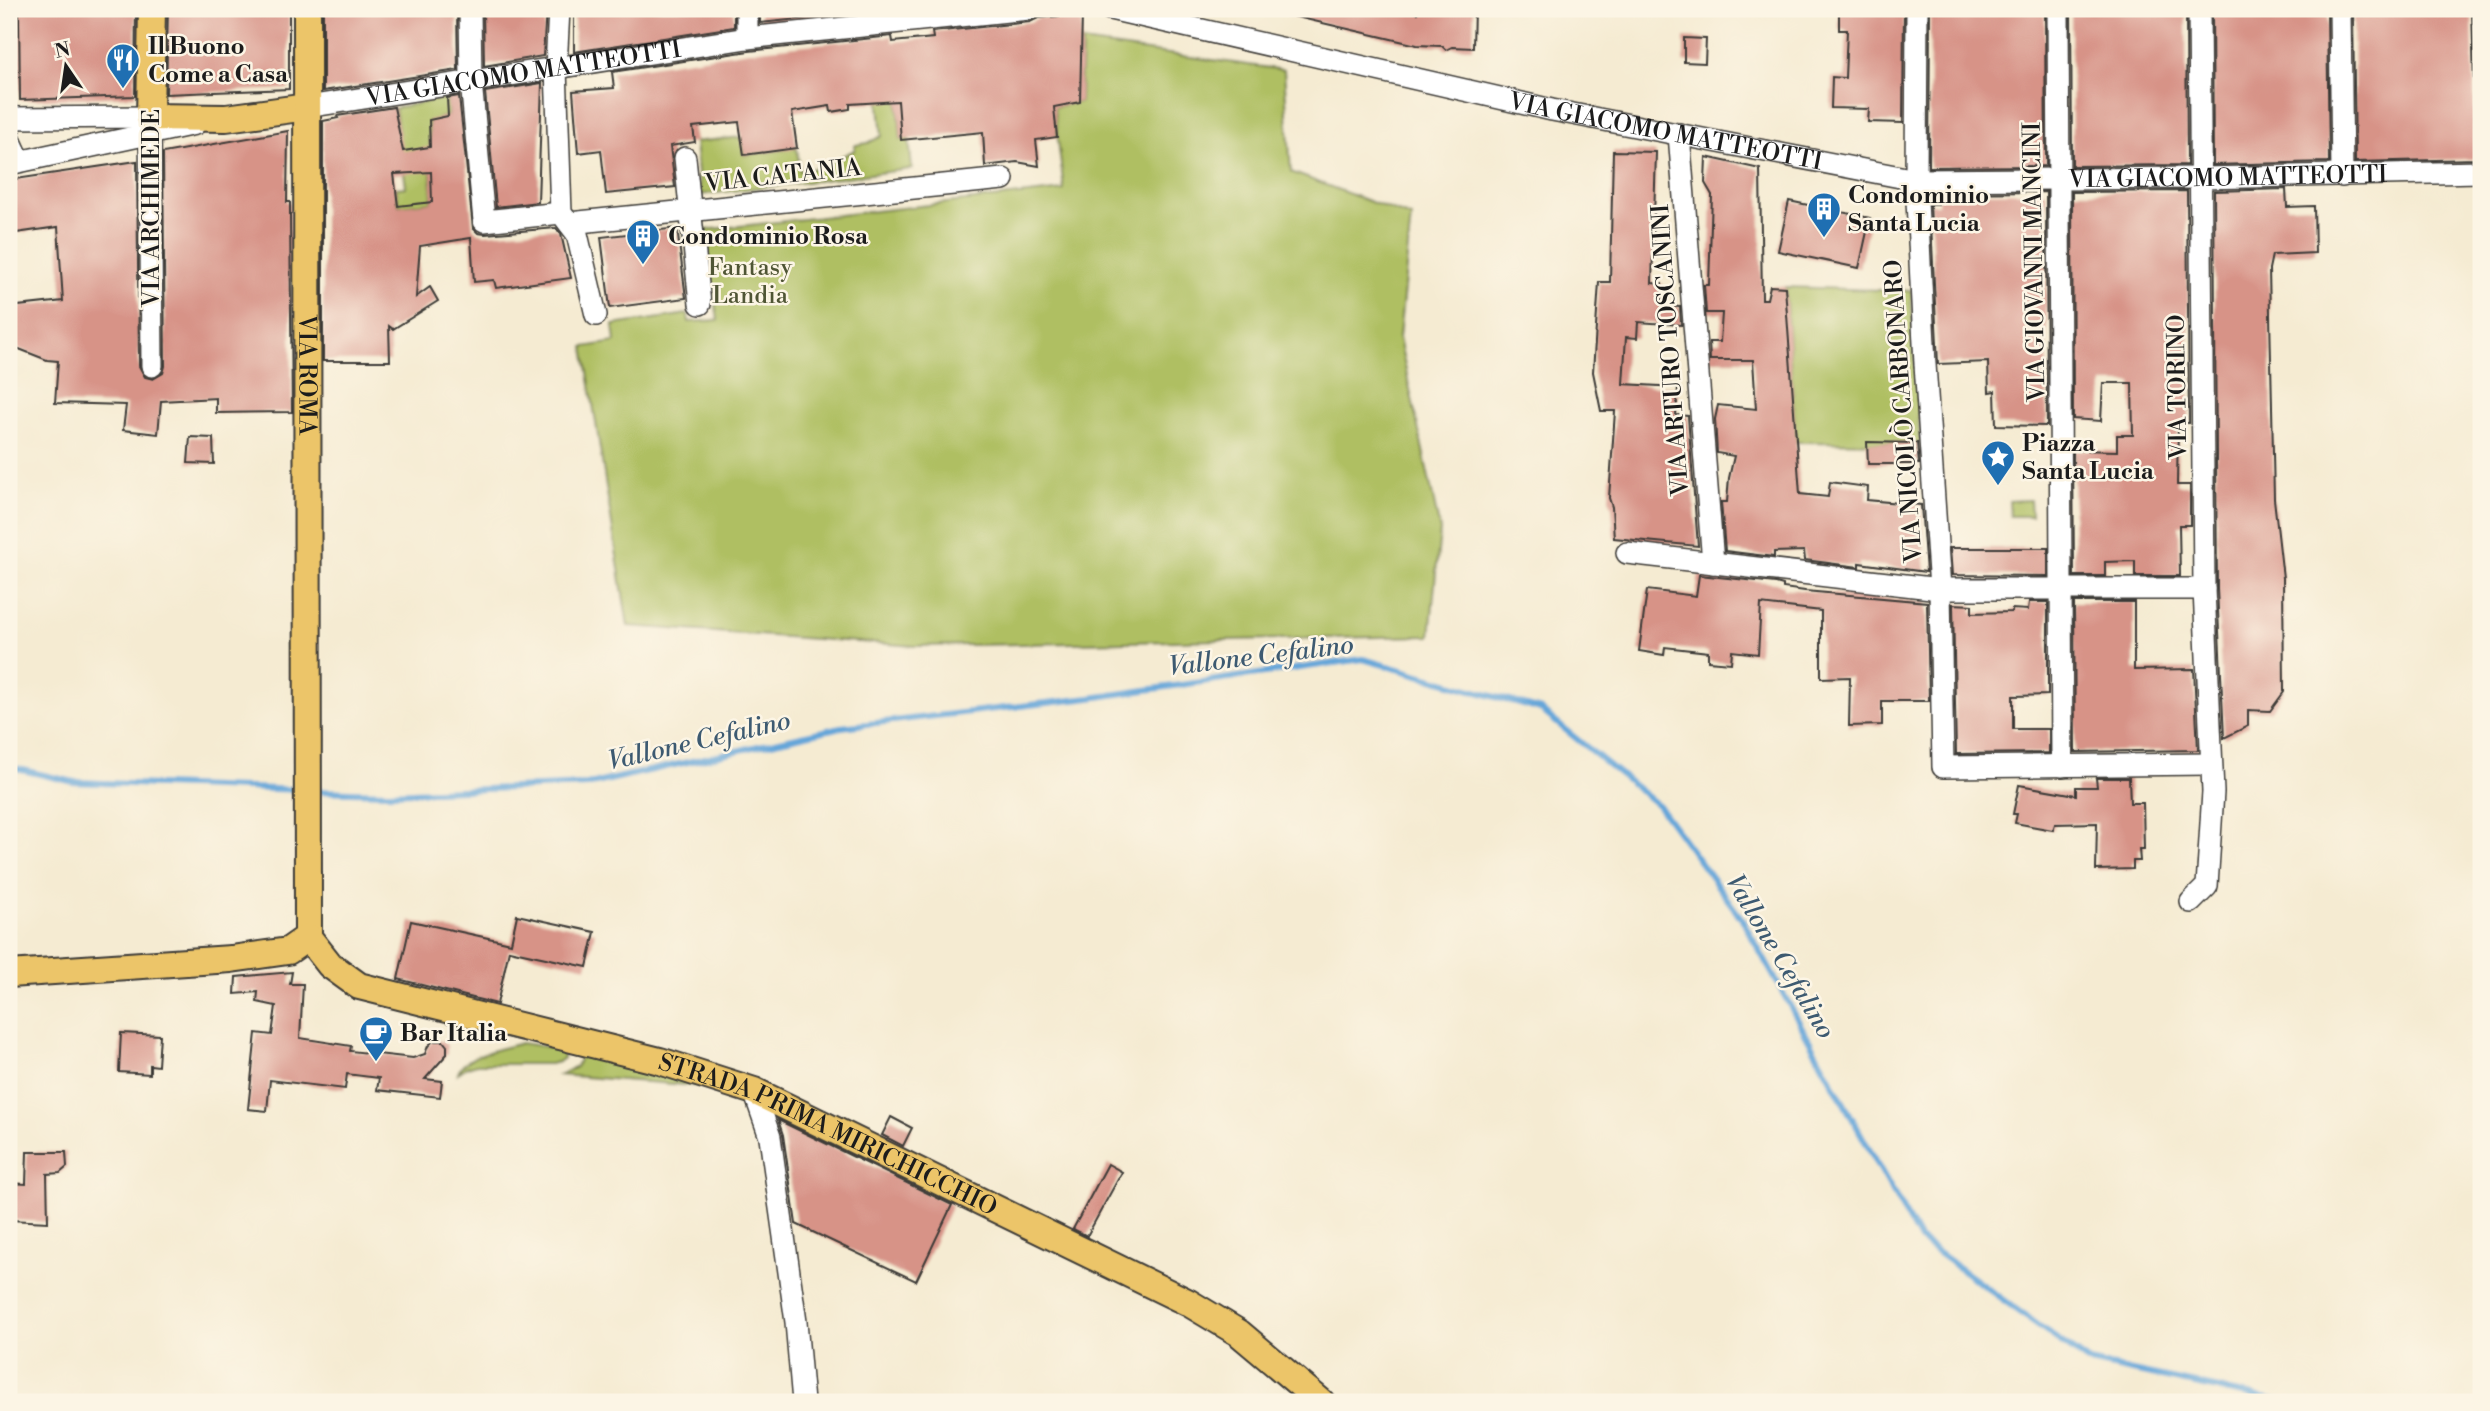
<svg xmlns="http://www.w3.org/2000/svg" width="2490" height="1411" font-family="'Libre Bodoni',serif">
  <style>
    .green { fill: #afbf62; stroke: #666e3f; stroke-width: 2 }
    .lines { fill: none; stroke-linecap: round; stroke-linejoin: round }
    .stream { stroke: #65a6d9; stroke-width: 6 }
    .building { fill: #d79387; fill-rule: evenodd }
    .minor-casing { stroke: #3d3b37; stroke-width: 24 }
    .major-casing { stroke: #3d3b37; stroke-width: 30 }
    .minor { stroke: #fff; stroke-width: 21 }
    .major { stroke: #ecc569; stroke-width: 26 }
    .labels { text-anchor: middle; stroke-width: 5; stroke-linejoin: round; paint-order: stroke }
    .poi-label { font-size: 24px; font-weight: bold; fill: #1c1c1c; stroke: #fcf5e5; text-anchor: start }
    .street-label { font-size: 24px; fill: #1c1c1c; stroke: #fcf5e5 }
    .park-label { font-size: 24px; fill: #4f5534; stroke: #fcf5e5 }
    .water-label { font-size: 26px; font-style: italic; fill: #3d5a71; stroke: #fcf5e5 }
  </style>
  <rect width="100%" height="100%" fill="#fcf5e5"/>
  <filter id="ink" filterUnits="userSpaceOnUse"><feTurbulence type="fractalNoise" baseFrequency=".0143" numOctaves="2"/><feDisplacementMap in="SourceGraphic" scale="14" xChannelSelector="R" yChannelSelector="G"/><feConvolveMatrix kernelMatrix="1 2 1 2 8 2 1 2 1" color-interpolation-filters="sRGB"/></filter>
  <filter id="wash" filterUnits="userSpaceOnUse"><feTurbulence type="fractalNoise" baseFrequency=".00686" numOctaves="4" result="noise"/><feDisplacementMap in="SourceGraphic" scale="28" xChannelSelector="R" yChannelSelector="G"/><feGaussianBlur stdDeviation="1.57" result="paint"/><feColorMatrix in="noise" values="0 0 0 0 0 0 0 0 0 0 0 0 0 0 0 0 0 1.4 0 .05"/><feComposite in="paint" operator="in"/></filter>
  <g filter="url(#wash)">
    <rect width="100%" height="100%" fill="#f5ebd2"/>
    <g class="green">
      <polygon points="1082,42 1284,70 1291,172 1411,217 1399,338 1440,530 1430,636 916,646 628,626 584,347 615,342 613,325 688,314 689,322 718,320 705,230 1064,190 1054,107 1080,102"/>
      <polygon points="896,81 901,140 909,139 912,169 700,195 695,142 741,137 744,155 797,148 800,171 818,168 855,150 855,145 868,143 882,136 877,83"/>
      <polygon points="447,98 448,116 429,121 432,202 399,206 396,188 406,187 395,108"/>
      <polygon points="1785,287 1911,291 1920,443 1796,442"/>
      <polygon points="2030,500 2031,516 2010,516 2009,501"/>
      <path d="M521 1043 555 1048 563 1053V1058L558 1062 550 1064H477L467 1067 458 1073C465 1053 503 1049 521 1043Z"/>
      <polygon points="581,1053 683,1078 699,1086 559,1075 576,1067"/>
    </g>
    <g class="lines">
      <g class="stream">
        <polyline points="9,767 74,782 303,790"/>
        <polyline points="313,791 388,793 587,785 841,727 1090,698 1363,659 1541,710 1658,805 1742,919 1919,1239 2089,1362 2282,1402"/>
      </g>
    </g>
    <g id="blocks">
      <g class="building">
        <polygon points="19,9 136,9 135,96 20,100"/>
        <polygon points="168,9 289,9 289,89 166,94"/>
        <polygon points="323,9 457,9 458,70 323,91"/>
        <polygon points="483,9 546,9 543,56 484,66"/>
        <polygon points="574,9 734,9 734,27 574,52"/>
        <polygon points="760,9 888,9 889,10 760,23"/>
        <polygon points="1288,9 1402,9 1417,13 1418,9 1474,9 1473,48 1452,47 1446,50 1442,46 1417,45 1288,15"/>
        <polygon points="1839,9 1904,9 1903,123 1868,122 1869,109 1831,108 1832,77 1845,78 1847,30 1839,30"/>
        <polygon points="1930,9 2045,9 2046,166 1929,167"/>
        <polygon points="2071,9 2186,9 2187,165 2072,166"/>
        <polygon points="2212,9 2327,9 2329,162 2213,165"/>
        <polygon points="2353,9 2472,9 2476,159 2355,162"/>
        <polygon points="1082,14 1080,102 1054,107 1057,137 1036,140 1039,166 1017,162 985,166 983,132 901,140 898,101 850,104 850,109 831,112 830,106 792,112 797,148 744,155 739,122 693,127 695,142 670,146 675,187 606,194 601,150 578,153 573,91 614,88 612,72 749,51 892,36 893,42 933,38 932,32 1030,22 1038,18"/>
        <polygon points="1684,38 1706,39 1705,63 1684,62"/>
        <polygon points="542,83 538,202 496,207 485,92"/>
        <path d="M459 96 473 228 478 233 485 234 556 228 561 234 571 278 496 288 494 280 474 282 471 238 420 246 416 297 430 287 438 301 393 329 389 326 390 361H323V121L338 118 337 116 394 107 403 151 430 147 429 120 448 116 447 98ZM431 172 432 202 398 206 394 174Z"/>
        <polygon points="288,131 287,202 290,202 290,214 292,412 216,413 216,398 161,401 158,434 123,430 126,405 55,403 58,361 47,360 14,347 14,323 9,323 9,307 63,301 58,227 9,234 9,180 137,161 139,366 145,377 153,379 163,373 165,366 163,153"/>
        <polygon points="1613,151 1656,152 1652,283 1662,284 1662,306 1680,307 1681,325 1638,322 1637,338 1626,337 1623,384 1678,387 1676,415 1688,416 1698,546 1614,538 1612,507 1609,498 1615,411 1601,411 1593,372 1599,282 1610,282"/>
        <polygon points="1706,157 1760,169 1762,299 1767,299 1770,286 1785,287 1800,494 1828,497 1830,482 1868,487 1867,500 1921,505 1926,572 1859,563 1859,567 1805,560 1804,551 1774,552 1774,557 1725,551 1721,502 1727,502 1729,478 1734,456 1717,453 1715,419 1718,405 1756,409 1753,360 1710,360 1709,342 1720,342 1722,313 1706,313 1704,285 1709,285 1712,195 1705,183"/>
        <polygon points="2286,189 2287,207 2314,206 2315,253 2272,255 2269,269 2274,499 2283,578 2284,692 2270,711 2248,710 2248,726 2224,738 2217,589 2214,191"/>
        <polygon points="2187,191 2189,423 2178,423 2177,485 2190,485 2190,525 2179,525 2180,576 2135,576 2135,561 2105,562 2105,576 2074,576 2073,450 2117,451 2117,435 2133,435 2132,383 2103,383 2101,421 2073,419 2072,192"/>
        <polygon points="2046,192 2047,426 1996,425 1995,391 1989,392 1988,362 1938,364 1930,204 1938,204 1938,193"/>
        <polygon points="1789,201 1870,218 1859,268 1778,251"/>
        <polygon points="677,228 686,298 610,308 601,237"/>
        <polygon points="190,437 213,438 214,464 188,463"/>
        <polygon points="1867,442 1917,443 1919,464 1868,464"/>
        <polygon points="1950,548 2048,548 2048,576 1952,575"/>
        <polygon points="1699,575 1776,583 1783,585 1783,588 1805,591 1927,602 1929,701 1882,701 1882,725 1849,726 1850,677 1821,678 1821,611 1761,604 1758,654 1732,651 1731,663 1708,661 1708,652 1665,647 1664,655 1639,651 1647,590 1696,596"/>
        <polygon points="2029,602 2048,602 2048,695 2013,696 2013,729 2049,729 2049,753 1956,754 1953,604 1972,605 1972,613 2012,612 2012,609 2028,610"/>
        <polygon points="2074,602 2134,602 2134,670 2194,669 2198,750 2075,752"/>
        <polygon points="2096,778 2129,778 2130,803 2143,803 2144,849 2139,849 2140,861 2133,861 2133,869 2096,870 2097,823 2055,824 2053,830 2015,823 2017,814 2013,814 2019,785 2076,795 2076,787 2097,787"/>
        <polygon points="517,915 595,932 587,967 509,950 497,1004 398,979 411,921 511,943"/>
        <polygon points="292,972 290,984 303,984 300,1038 351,1046 350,1051 413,1058 425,1054 428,1046 433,1041 443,1041 447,1046 447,1054 425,1079 442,1081 440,1097 377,1090 379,1078 347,1074 345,1089 270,1080 267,1111 248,1109 256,1033 272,1035 276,1006 257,1002 258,992 235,994 236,977"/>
        <polygon points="121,1033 160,1035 158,1066 150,1065 150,1074 119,1072"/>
        <polygon points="891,1117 912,1128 903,1146 882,1135"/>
        <polygon points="778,1120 952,1205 916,1281 796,1224 783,1135"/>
        <polygon points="27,1152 66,1152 67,1167 60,1173 47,1174 48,1222 9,1220 9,1183 26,1184"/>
        <polygon points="1108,1164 1122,1172 1087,1236 1073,1229"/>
      </g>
    </g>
  </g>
  <g filter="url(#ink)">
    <use href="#blocks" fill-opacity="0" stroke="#3d3b37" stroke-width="2"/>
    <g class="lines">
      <g class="minor-casing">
        <g id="minor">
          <polyline points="470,9 471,81 484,221 561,213"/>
          <polyline points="559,9 556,68 561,213 577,234 596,315"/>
          <polyline points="747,9 747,38"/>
          <path id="s1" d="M1110 9 1552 110 1916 180 2201 178 2481 172"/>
          <polyline points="1917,9 1916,180 1925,364 1940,589 1943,767 2211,764"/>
          <polyline points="2058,9 2062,766"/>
          <polyline points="2340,9 2342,176"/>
          <path id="s2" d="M307 107 747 38 1029 9"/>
          <polyline points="9,114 9,137 20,161"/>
          <polyline points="9,118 150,117 152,366"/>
          <polyline points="1679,134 1713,563"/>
          <polyline points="685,158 700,304"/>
          <polyline points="9,164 195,124"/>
          <polyline points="569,223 1003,179"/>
          <polyline points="1627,553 1940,589 2204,589"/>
          <polyline points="2191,902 2207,886 2213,792 2204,589 2199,9"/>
          <polyline points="754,1091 770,1137 796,1322 803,1402"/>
        </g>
      </g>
      <g class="major-casing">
        <g id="major">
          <polyline points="152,9 150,117 226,118 307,107"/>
          <path id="s3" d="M307 9 308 937"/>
          <path id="s4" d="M308 937 330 965 359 986 660 1061 754 1091 1189 1303 1239 1333 1321 1402"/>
          <polyline points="9,974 231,959 288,951 308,937"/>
        </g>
      </g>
      <use href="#minor" class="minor"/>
      <use href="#major" class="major"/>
    </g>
  </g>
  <defs>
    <g id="restaurant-pin" transform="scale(1.75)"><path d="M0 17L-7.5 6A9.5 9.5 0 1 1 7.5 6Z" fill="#1f6fb2" stroke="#fcf5e5"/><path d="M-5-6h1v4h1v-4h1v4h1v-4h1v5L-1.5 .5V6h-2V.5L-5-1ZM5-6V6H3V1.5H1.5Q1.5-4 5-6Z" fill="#fff"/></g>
    <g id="building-pin" transform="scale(1.75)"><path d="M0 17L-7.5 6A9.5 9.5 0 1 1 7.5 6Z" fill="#1f6fb2" stroke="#fcf5e5"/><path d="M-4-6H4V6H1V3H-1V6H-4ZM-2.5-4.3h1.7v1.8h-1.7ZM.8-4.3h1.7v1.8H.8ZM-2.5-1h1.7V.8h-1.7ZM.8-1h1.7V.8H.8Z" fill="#fff"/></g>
    <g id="sight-pin" transform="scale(1.75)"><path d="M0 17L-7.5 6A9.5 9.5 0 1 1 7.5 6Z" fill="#1f6fb2" stroke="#fcf5e5"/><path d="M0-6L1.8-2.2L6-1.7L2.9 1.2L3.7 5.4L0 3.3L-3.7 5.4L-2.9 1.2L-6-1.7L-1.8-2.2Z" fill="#fff"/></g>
    <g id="cafe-pin" transform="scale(1.75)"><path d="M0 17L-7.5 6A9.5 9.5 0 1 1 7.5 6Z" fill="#1f6fb2" stroke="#fcf5e5"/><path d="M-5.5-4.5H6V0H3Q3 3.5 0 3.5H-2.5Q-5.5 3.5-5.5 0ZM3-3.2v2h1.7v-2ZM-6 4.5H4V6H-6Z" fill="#fff"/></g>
  </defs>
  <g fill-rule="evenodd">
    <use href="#restaurant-pin" x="123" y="60"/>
    <use href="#building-pin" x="1824" y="209"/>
    <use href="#building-pin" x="643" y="236"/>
    <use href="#sight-pin" x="1998" y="457"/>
    <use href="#cafe-pin" x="376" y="1033"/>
  </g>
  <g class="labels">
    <g class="poi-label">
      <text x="148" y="54">Il Buono<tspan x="148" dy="28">Come a Casa</tspan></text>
      <text x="1848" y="203">Condominio<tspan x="1848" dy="28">Santa Lucia</tspan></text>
      <text x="668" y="244">Condominio Rosa</text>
      <text x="2022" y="451">Piazza<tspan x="2022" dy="28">Santa Lucia</tspan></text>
      <text x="400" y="1041">Bar Italia</text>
    </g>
    <g class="street-label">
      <text dy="8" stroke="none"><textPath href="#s2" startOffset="219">VIA GIACOMO MATTEOTTI</textPath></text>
      <text dy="8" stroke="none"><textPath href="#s1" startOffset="569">VIA GIACOMO MATTEOTTI</textPath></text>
      <text transform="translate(783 175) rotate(-6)" y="8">VIA CATANIA</text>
      <text dy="8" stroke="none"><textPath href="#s1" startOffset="1136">VIA GIACOMO MATTEOTTI</textPath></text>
      <text transform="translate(151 208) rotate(-90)" y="8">VIA ARCHIMEDE</text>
      <text transform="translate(2034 262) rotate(-91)" y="8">VIA GIOVANNI MANCINI</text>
      <text transform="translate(1670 350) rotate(-94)" y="8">VIA ARTURO TOSCANINI</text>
      <text dy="8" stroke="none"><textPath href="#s3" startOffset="366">VIA ROMA</textPath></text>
      <text transform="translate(2177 387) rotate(-91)" y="8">VIA TORINO</text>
      <text transform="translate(1903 411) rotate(-94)" y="8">VIA NICOLÒ CARBONARO</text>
      <text dy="8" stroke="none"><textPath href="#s4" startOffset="565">STRADA PRIMA MIRICHICCHIO</textPath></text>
    </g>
    <g class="park-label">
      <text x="750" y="275">Fantasy<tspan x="750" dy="28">Landia</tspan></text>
    </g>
    <g class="water-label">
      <text transform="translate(1261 655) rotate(-7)" y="9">Vallone Cefalino</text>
      <text transform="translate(699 740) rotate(-13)" y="9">Vallone Cefalino</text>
      <text transform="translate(1781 956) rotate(59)" y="9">Vallone Cefalino</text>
    </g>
  </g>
  <rect width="2490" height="1411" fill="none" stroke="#fcf5e5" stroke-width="35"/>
  <g transform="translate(66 66) rotate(347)" stroke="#fcf5e5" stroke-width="5" paint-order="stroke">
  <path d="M0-5L12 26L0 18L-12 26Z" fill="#1c1c1c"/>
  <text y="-10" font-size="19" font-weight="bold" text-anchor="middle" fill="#1c1c1c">N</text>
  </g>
</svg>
